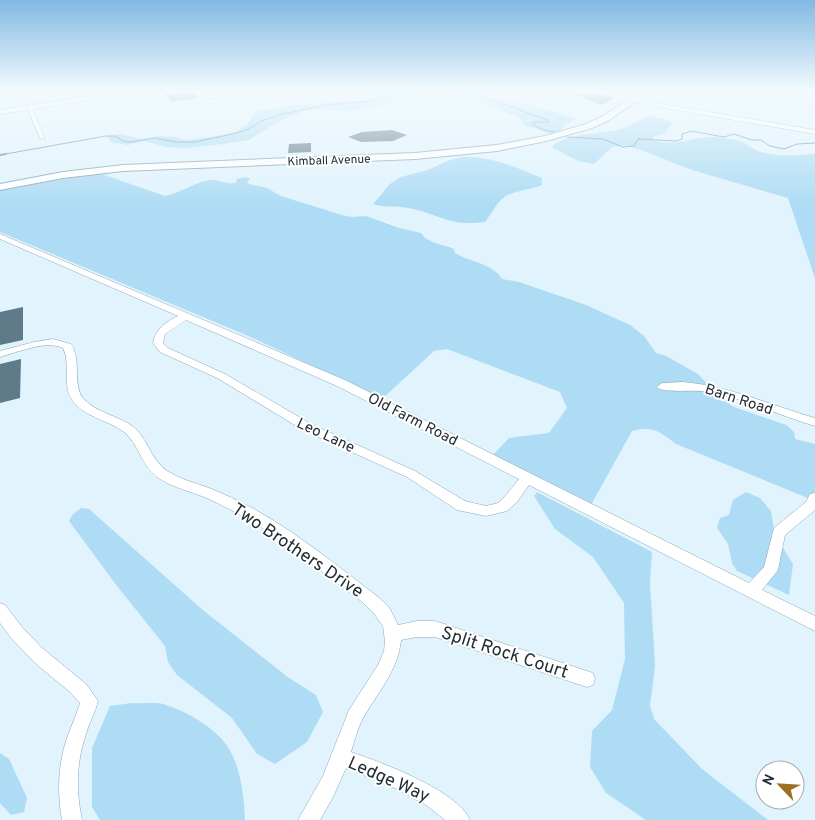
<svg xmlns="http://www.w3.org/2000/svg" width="815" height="820" font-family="Overpass,sans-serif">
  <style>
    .green { fill: #aedcf4 }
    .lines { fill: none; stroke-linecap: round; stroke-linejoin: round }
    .stream-far1 { stroke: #6994a9; stroke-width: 1 }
    .stream { stroke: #6994a9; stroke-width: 2 }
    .building { fill: #5f7a88 }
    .minor-casing { stroke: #8ba8b6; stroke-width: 1 }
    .secondary-casing { stroke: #8ba8b6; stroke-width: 2 }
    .primary-casing { stroke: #8ba8b6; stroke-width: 1 }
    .minor { fill: #fff; fill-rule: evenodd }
    .secondary { fill: #fff; fill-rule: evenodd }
    .primary { fill: #fff; fill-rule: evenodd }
    .labels { text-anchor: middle; stroke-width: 4; stroke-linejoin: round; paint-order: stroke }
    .far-street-label { font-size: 12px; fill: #222e34; stroke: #fff }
    .street-label { font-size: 15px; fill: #222e34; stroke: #fff }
    .near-street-label { font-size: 18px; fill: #222e34; stroke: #fff }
  </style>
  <rect width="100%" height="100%" fill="#e1f3fc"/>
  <g class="green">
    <polygon points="376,91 415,91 406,97 376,107 348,111 321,109 304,111 276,123 249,140 223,144 186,148 167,147 144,141 128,145 111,142 106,136 120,134 142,139 160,136 176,137 185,140 218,136 235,132 247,125 256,111 297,105 368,100 376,95 374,92"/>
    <polygon points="452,91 479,91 488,97 526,104 577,119 566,124 560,131 548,133 524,125 520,118"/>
    <path d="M651 116 673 122 665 133 653 137 655 141C676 147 694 136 715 137 724 138 736 139 745 143 749 146 753 149 758 151 777 158 796 155 815 154V278L788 198 692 170 641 150 624 145 612 147 594 164 578 161 553 148V145C578 131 597 136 624 128 635 125 640 117 651 116Z"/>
    <path d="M462 157C490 156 516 167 542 178V185C531 190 511 191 503 198 496 204 491 214 485 222 449 227 440 214 408 208 397 205 384 208 373 204L390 184 401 177 428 170 447 161Z"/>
    <path d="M99 173 165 196C181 193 194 182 210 180 219 179 229 186 237 182L236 179 247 177 250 179 247 182 249 184 267 188 281 196 345 216 353 217 366 216 399 228 421 233C428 244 443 244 454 249L455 253C471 263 491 262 502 279L519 282 586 305 630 325 644 336 656 353 666 356 698 374 719 397 734 407 786 425 794 432 795 439 815 444V501L676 444C659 431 653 426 632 431L591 505 493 455 509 438 549 433 567 408 560 392 447 349 434 351 382 399 253 338 0 232V190Z"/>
    <polygon points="537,492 652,552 650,583 655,666 650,706 654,719 702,769 768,820 646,820 606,793 590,767 592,731 612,710 625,659 624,603 593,557 555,529 534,496"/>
    <polygon points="746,492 760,498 771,511 775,535 793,564 789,595 737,571 732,563 728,544 717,528 720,518 729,515 733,500"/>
    <polygon points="81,508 89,509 204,611 289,678 316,695 323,712 307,742 275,764 257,754 232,718 177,675 168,662 165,646 117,586 69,521 73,514"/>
    <path d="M132 703C142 704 154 702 163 704 186 711 217 728 229 749 241 769 244 797 245 820H100L92 807V748L110 706Z"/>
    <polygon points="0,753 9,759 27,798 24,812 11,815 0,803"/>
  </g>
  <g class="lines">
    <g class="stream-far1">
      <polyline points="468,91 547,120 548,122 533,122 533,124 543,130 554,132"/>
      <polyline points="567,137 603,139 623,147 634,146 638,139 676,141 682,139 682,134 691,131 724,137 734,134 752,140 761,140 770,146 784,149 797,144 815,143"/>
      <polyline points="0,155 106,136 115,136 123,141 131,142 155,138 176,142 195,142 237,133 249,129 261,121 282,114 327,105 371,101 398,91"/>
    </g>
    <polyline class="stream" points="0,155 6,154"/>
  </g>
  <g class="building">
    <polygon points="192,91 199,98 171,102 164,94"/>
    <polygon points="590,92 601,94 613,98 602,105 577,95"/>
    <polygon points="392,130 407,135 393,141 361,142 348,137 362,132"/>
    <polygon points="311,143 311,152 288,153 289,144"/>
    <polygon points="23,307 23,340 0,345 0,312"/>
    <polygon points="21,359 20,398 0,403 0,364"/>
  </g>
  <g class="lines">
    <g class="minor-casing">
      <g id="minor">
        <polygon points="262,91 274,91 291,101 286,102 269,93 204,104 201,102"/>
        <polygon points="632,99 815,130 815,134 630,102"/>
        <polygon points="27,107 32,108 45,139 40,138"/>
        <path d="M0 234 345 380 749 583 764 567 774 528 806 502 810 494 815 493V510L785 535 778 570 762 590 815 616V631L529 485 517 502 507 511 486 516 457 510 407 477 303 430 217 378 160 352 153 343C155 329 166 322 178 316L0 239ZM186 320 337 386 519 479 507 494 498 503 486 506 465 501 415 471 311 424 225 374 168 348 163 343 165 334Z"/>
        <path d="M53 339 71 344C82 360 72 385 83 398 96 413 117 415 132 426 148 438 150 459 167 471 180 479 195 483 209 488 224 494 239 501 254 509 297 533 338 566 378 597L389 607 398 625 417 621H435L587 671 593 673 595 679 593 685 587 687 435 637H417L401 640C398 672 376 694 361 722 357 731 354 742 351 752 381 762 458 791 470 820H445L426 805 397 789 346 768 333 797 320 820H298L323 776 349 710 378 665 384 651 385 641 383 626 373 612 361 601C322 573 286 540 244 517 230 509 214 501 199 495 185 490 170 486 157 477 141 465 139 444 124 432 107 419 85 418 72 400 62 385 71 364 63 348 45 340 19 352 0 357V351L34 342Z"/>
        <path d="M683 382C729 386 770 405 815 418V426C777 415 740 396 701 391 691 390 662 393 657 387L662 383Z"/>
        <path d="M0 603 5 605 22 627 41 647 87 685 98 701C95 713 89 723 86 734 76 763 76 791 82 820H62C57 791 58 763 68 735 72 724 77 714 80 703L70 692 36 664 11 638 0 623Z"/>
      </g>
    </g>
    <g class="secondary-casing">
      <polygon id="secondary" points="642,91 651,91 609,120 592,128 546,141 497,151 415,159 123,171 63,178 0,190 0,184 63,172 123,165 415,153 497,145 545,136 586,124 603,116"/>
    </g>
    <g class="primary-casing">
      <polygon id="primary" points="124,91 143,91 139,93 0,114 0,110"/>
    </g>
    <use href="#minor" class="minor"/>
    <use href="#secondary" class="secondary"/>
    <use href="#primary" class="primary"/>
  </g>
  <linearGradient id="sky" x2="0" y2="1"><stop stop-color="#81b9e3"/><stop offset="0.44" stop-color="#f2fafe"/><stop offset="1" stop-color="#f2fafe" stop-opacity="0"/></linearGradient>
  <rect width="815" height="206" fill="url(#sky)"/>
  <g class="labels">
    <g class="far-street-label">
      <text transform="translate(329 160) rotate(-2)" y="4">Kimball Avenue</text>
    </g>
    <g class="street-label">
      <text transform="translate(739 399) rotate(18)" y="5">Barn Road</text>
      <text transform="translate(413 419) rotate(27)" y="5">Old Farm Road</text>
      <text transform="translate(326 435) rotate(25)" y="5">Leo Lane</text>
    </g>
    <g class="near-street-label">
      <text transform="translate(298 550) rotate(34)" y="6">Two Brothers Drive</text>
      <text transform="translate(505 652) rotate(18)" y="6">Split Rock Court</text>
      <text transform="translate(389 779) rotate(24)" y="6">Ledge Way</text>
    </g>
  </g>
  <g transform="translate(780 785) rotate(295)"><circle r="24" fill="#ffffff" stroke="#a7abae"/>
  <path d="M0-4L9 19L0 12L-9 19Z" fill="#9c7220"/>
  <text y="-8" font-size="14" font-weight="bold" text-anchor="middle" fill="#222e34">N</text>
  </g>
</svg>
